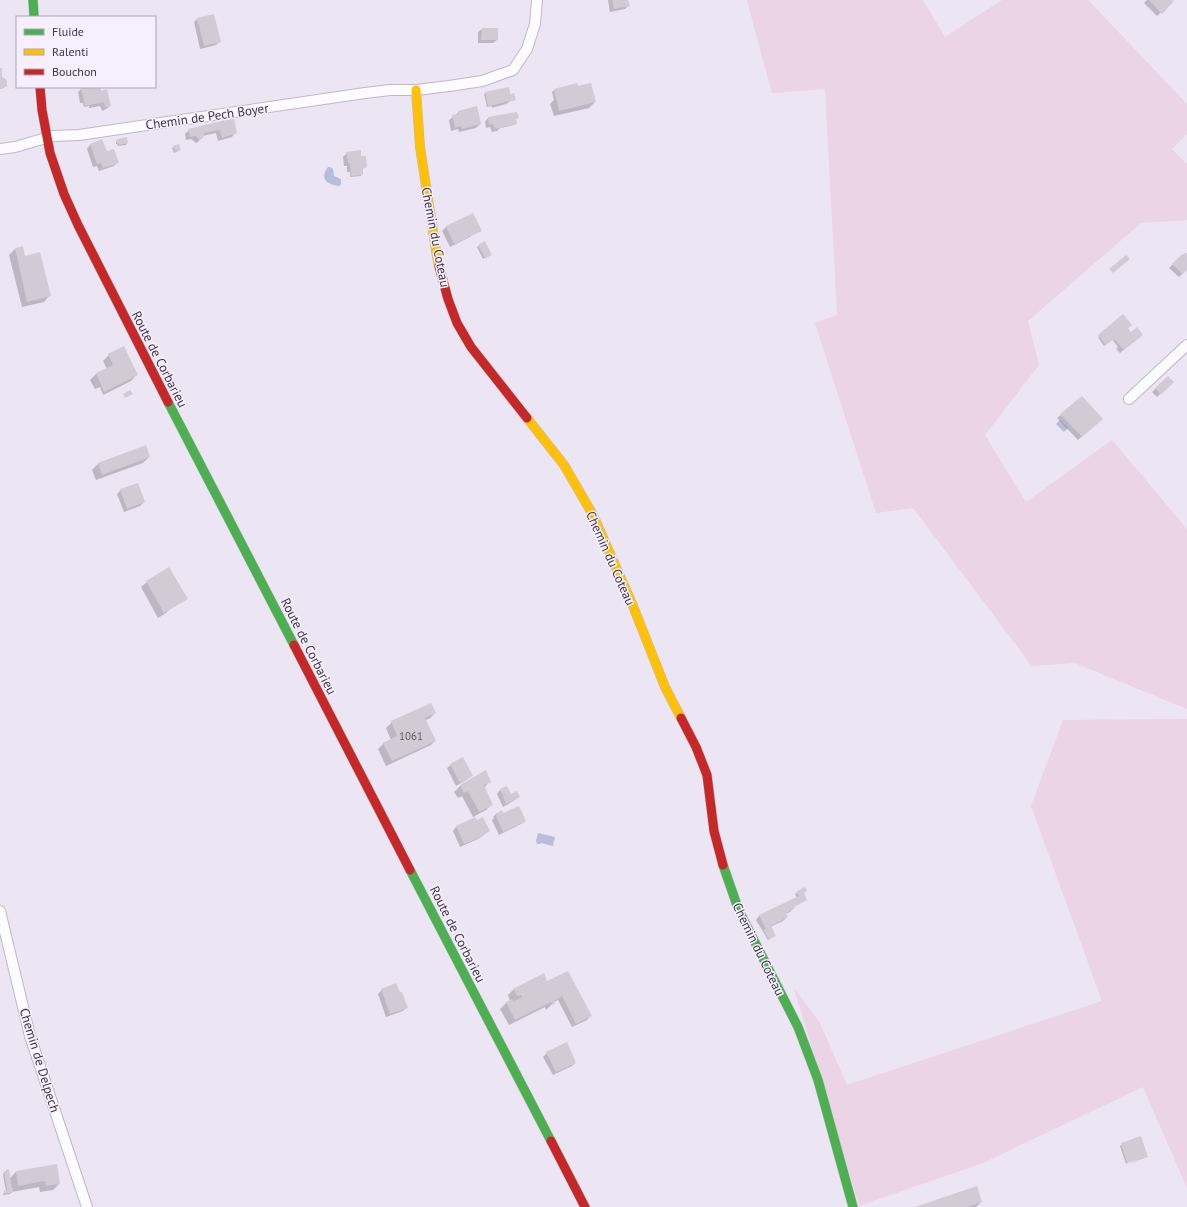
<svg xmlns="http://www.w3.org/2000/svg" width="1187" height="1207" font-family="'PT Sans',sans-serif">
  <style>
    .green { fill: #ead4e5 }
    .water { fill: #b5bedc }
    .shadow { fill: #0003 }
    .building { fill: #d2cad5 }
    .lines { fill: none; stroke-linecap: round; stroke-linejoin: round }
    .street-casing { stroke: #beb9c5; stroke-width: 12 }
    .fast-casing { stroke: #beb9c5; stroke-width: 10 }
    .slow-casing { stroke: #beb9c5; stroke-width: 10 }
    .jam-casing { stroke: #beb9c5; stroke-width: 10 }
    .street { stroke: #fcfbfd; stroke-width: 10 }
    .fast { stroke: #4caf50; stroke-width: 9 }
    .slow { stroke: #ffc107; stroke-width: 9 }
    .jam { stroke: #c62828; stroke-width: 9 }
    .labels { text-anchor: middle; stroke-width: 3; stroke-linejoin: round; paint-order: stroke }
    .number-label { font-size: 11px; fill: #625c66 }
    .street-label { font-size: 13px; fill: #3c3741; stroke: #f6efff }
  </style>
  <rect width="100%" height="100%" fill="#ece5f4"/>
  <g class="green">
    <polygon points="747,0 923,0 945,37 1002,0 1088,0 1187,104 1187,134 1172,149 1187,164 1187,220 1141,223 1028,321 1039,365 985,435 1026,502 1112,440 1187,529 1187,709 1075,663 1032,666 913,508 876,513 815,323 837,315 825,89 772,93 761,53"/>
    <polygon points="1187,719 1187,1188 1143,1087 983,1163 859,1206 794,988 820,1023 847,1085 1102,1001 1031,806 1063,720"/>
  </g>
  <g class="water">
    <path d="M328 167H330L333 169 334 176 341 179V184L339 186C327 185 319 178 328 167Z"/>
    <polygon points="1060,420 1068,428 1064,432 1056,424"/>
    <polygon points="538,833 555,837 553,846 541,843 540,844 537,844 536,841"/>
  </g>
  <g class="shadow">
    <polygon points="608,0 627,0 629,5 625,9 610,12"/>
    <polygon points="1147,0 1171,0 1173,1 1157,16 1144,3"/>
    <polygon points="197,19 220,41 216,45 200,49 194,22"/>
    <polygon points="482,29 497,40 493,43 478,43 478,32"/>
    <polygon points="576,84 577,87 595,102 589,108 554,116 550,104 554,100 552,92 554,90"/>
    <polygon points="88,87 99,87 101,92 110,106 106,109 102,111 100,106 89,108 89,106 84,107 83,103 80,103 78,92 81,89"/>
    <polygon points="486,93 509,96 514,99 506,104 492,108 492,106 487,107 484,94"/>
    <polygon points="459,112 480,124 476,128 459,132 458,129 451,131 449,120"/>
    <polygon points="518,117 515,120 516,123 514,125 501,128 501,127 497,131 492,132 490,127 486,128 485,122 488,118"/>
    <polygon points="233,120 235,133 232,137 218,141 216,133 202,136 198,142 196,143 191,139 186,140 185,134 189,130"/>
    <polygon points="102,140 106,153 117,162 114,166 99,171 97,166 93,167 87,149 90,145"/>
    <polygon points="117,140 127,143 126,145 118,146 117,144 116,144 116,142"/>
    <polygon points="174,147 178,151 174,153 172,148"/>
    <polygon points="347,153 360,157 366,167 362,169 362,174 361,176 350,177 350,172 347,172 347,166 344,166 343,157"/>
    <polygon points="473,214 472,235 470,237 450,247 442,231 446,227"/>
    <polygon points="485,243 491,255 483,259 477,247"/>
    <polygon points="15,249 24,257 49,296 44,302 22,307 9,255"/>
    <polygon points="1187,253 1187,269 1179,277 1169,268 1181,256"/>
    <polygon points="1127,328 1131,333 1142,335 1120,353 1116,349 1118,347 1112,339 1104,346 1098,337 1104,331"/>
    <polygon points="109,355 136,375 131,381 103,395 100,387 95,389 90,380 96,374 107,369 103,361"/>
    <polygon points="1168,377 1172,382 1157,397 1152,392"/>
    <polygon points="1061,415 1095,424 1078,440 1057,418"/>
    <polygon points="146,447 149,457 143,463 96,480 92,470 98,464"/>
    <polygon points="121,490 144,502 140,506 124,512 117,494"/>
    <polygon points="147,582 170,609 166,613 158,618 141,587"/>
    <polygon points="435,713 429,719 425,720 435,741 431,745 386,766 378,749 384,743 391,740 386,728 392,722"/>
    <polygon points="451,765 471,776 468,779 456,786 447,768"/>
    <polygon points="485,771 490,781 484,788 492,804 486,810 473,817 462,796 458,798 454,792 460,786"/>
    <polygon points="506,787 510,795 519,797 515,800 503,807 497,794 500,790"/>
    <polygon points="497,813 502,814 525,821 521,824 499,835 492,820 494,818 493,817"/>
    <polygon points="456,827 489,831 478,839 460,847 453,831"/>
    <polygon points="797,893 803,894 793,907 794,908 790,912 785,914 787,917 783,921 770,927 774,936 768,940 756,920 759,916 797,898 795,894"/>
    <polygon points="547,983 590,1016 587,1020 572,1027 558,1000 554,1002 546,1010 545,1007 509,1025 500,1009 506,1003 510,1001 508,995 514,989"/>
    <polygon points="382,990 407,1007 403,1011 386,1017 378,994"/>
    <polygon points="547,1053 575,1063 572,1066 553,1075 543,1057"/>
    <polygon points="1127,1142 1145,1158 1138,1160 1136,1162 1128,1164 1137,1161 1137,1159 1127,1162 1127,1163 1126,1164 1120,1146"/>
    <polygon points="56,1165 59,1184 53,1190 40,1192 39,1187 12,1192 10,1194 3,1195 3,1194 6,1192 3,1174 7,1170 9,1179 16,1172"/>
    <polygon points="981,1202 976,1207 918,1207"/>
  </g>
  <g class="building">
    <polygon points="612,0 628,0 630,6 614,9"/>
    <polygon points="1149,0 1173,0 1174,1 1162,14"/>
    <polygon points="214,14 221,42 204,46 197,18"/>
    <polygon points="482,28 498,28 498,40 481,40"/>
    <polygon points="0,68 2,68 2,77 6,79 7,82 7,86 2,89 0,89"/>
    <polygon points="577,83 578,86 591,83 596,102 559,111 554,89"/>
    <polygon points="84,87 100,87 101,91 107,89 111,106 105,107 104,102 85,106 81,88"/>
    <polygon points="509,87 510,94 514,93 516,100 488,106 485,92"/>
    <polygon points="477,106 481,124 462,129 461,126 455,128 452,115 459,114 458,111"/>
    <polygon points="517,112 519,118 516,119 517,124 495,129 493,124 489,125 488,117"/>
    <polygon points="234,118 237,133 222,138 220,130 204,133 203,138 200,140 196,136 190,137 188,129"/>
    <polygon points="127,137 128,143 119,145 119,143 117,144 117,139"/>
    <polygon points="102,139 107,151 114,149 119,163 103,168 101,163 97,164 90,144"/>
    <polygon points="179,144 181,150 176,152 173,146"/>
    <polygon points="361,150 361,156 366,156 367,167 363,168 363,175 351,176 350,163 348,163 346,152"/>
    <polygon points="473,213 482,231 454,244 446,226"/>
    <polygon points="485,241 492,255 485,258 478,245"/>
    <polygon points="23,246 25,256 40,252 51,296 27,302 15,248"/>
    <polygon points="1187,253 1187,270 1183,274 1172,264 1181,255"/>
    <polygon points="1126,255 1130,259 1113,273 1109,269"/>
    <polygon points="1123,314 1132,325 1128,328 1131,332 1137,327 1143,335 1124,350 1114,339 1106,345 1098,335"/>
    <polygon points="124,346 138,375 104,392 96,373 113,365 108,354"/>
    <polygon points="1168,376 1174,382 1161,395 1155,388"/>
    <polygon points="130,390 133,394 125,398 123,394"/>
    <polygon points="1082,396 1103,419 1082,437 1060,414"/>
    <polygon points="146,445 150,457 102,475 98,463"/>
    <polygon points="138,483 145,502 127,509 120,489"/>
    <polygon points="169,567 188,599 164,613 146,581"/>
    <polygon points="431,703 436,713 425,718 436,741 392,761 383,743 397,736 391,721"/>
    <polygon points="463,757 473,776 460,783 450,764"/>
    <polygon points="486,770 491,782 484,785 493,805 479,812 468,791 464,793 460,785"/>
    <polygon points="507,786 511,794 517,791 520,797 506,804 500,789"/>
    <polygon points="519,806 526,821 503,832 496,816 497,814 497,813 502,810 503,813"/>
    <polygon points="475,817 477,820 483,817 490,831 482,835 483,836 464,844 456,826"/>
    <polygon points="805,887 807,891 804,893 807,900 794,907 795,908 786,913 788,917 771,926 776,936 769,939 763,930 766,929 759,915 799,896 796,892"/>
    <polygon points="568,971 592,1016 576,1024 562,996 554,1001 555,1003 553,1005 551,1002 515,1020 506,1002 512,999 514,1001 522,997 521,995 517,996 513,989 544,973 547,981"/>
    <polygon points="396,983 400,992 402,992 408,1008 390,1014 381,989"/>
    <polygon points="567,1042 576,1063 556,1072 546,1052"/>
    <polygon points="1141,1136 1148,1157 1127,1163 1121,1143"/>
    <polygon points="57,1164 60,1184 46,1186 45,1181 18,1186 16,1171"/>
    <polygon points="6,1169 9,1169 13,1192 4,1194 4,1191 7,1190 4,1171 7,1171"/>
    <polygon points="977,1186 982,1202 967,1207 915,1207"/>
  </g>
  <g class="lines">
    <g class="street-casing">
      <g id="street">
        <polyline points="0,149 15,147 53,136 79,135 365,93 390,90 416,90 449,86 482,81 513,70 527,49 535,24 537,0"/>
        <polyline points="1129,399 1187,345"/>
        <polyline points="0,911 30,1036 87,1207"/>
      </g>
    </g>
    <g class="fast-casing">
      <g id="fast">
        <polyline points="33,0 34,17"/>
        <polyline points="168,402 294,645"/>
        <polyline points="723,865 739,911 798,1027 818,1080 853,1207"/>
        <polyline points="410,870 551,1141"/>
      </g>
    </g>
    <g class="slow-casing">
      <g id="slow">
        <polyline points="416,90 420,147 437,257 439,266"/>
        <polyline points="527,418 564,465 593,515 633,606 665,687 681,718"/>
      </g>
    </g>
    <g class="jam-casing">
      <g id="jam">
        <polyline points="40,87 42,110 50,153 64,194 78,225 168,402"/>
        <polyline points="439,266 448,299 457,323 471,347 527,418"/>
        <polyline points="294,645 410,870"/>
        <polyline points="681,718 696,747 707,775 714,831 723,865"/>
        <polyline points="551,1141 585,1207"/>
      </g>
    </g>
    <use href="#street" class="street"/>
    <use href="#fast" class="fast"/>
    <use href="#slow" class="slow"/>
    <use href="#jam" class="jam"/>
  </g>
  <g class="labels">
    <g class="number-label">
      <text x="411" y="740">1061</text>
    </g>
    <g class="street-label">
      <text transform="translate(207 116) rotate(-8)" y="5">Chemin de Pech Boyer</text>
      <text transform="translate(436 237) rotate(79)" y="5">Chemin du Coteau</text>
      <text transform="translate(160 359) rotate(63)" y="5">Route de Corbarieu</text>
      <text transform="translate(611 558) rotate(66)" y="5">Chemin du Coteau</text>
      <text transform="translate(309 646) rotate(63)" y="5">Route de Corbarieu</text>
      <text transform="translate(458 934) rotate(63)" y="5">Route de Corbarieu</text>
      <text transform="translate(759 949) rotate(64)" y="5">Chemin du Coteau</text>
      <text transform="translate(40 1060) rotate(73)" y="5">Chemin de Delpech</text>
    </g>
  </g>
  <rect x="16" y="16" width="140" height="72" fill="#f6efff" stroke="#aca5b3"/>
  <rect x="24" y="29" width="20" height="6" fill="#4caf50" stroke="#aca5b3"/>
  <text x="52" y="36" font-size="12" fill="#3c3741">Fluide</text>
  <rect x="24" y="49" width="20" height="6" fill="#ffc107" stroke="#aca5b3"/>
  <text x="52" y="56" font-size="12" fill="#3c3741">Ralenti</text>
  <rect x="24" y="69" width="20" height="6" fill="#c62828" stroke="#aca5b3"/>
  <text x="52" y="76" font-size="12" fill="#3c3741">Bouchon</text>
</svg>
